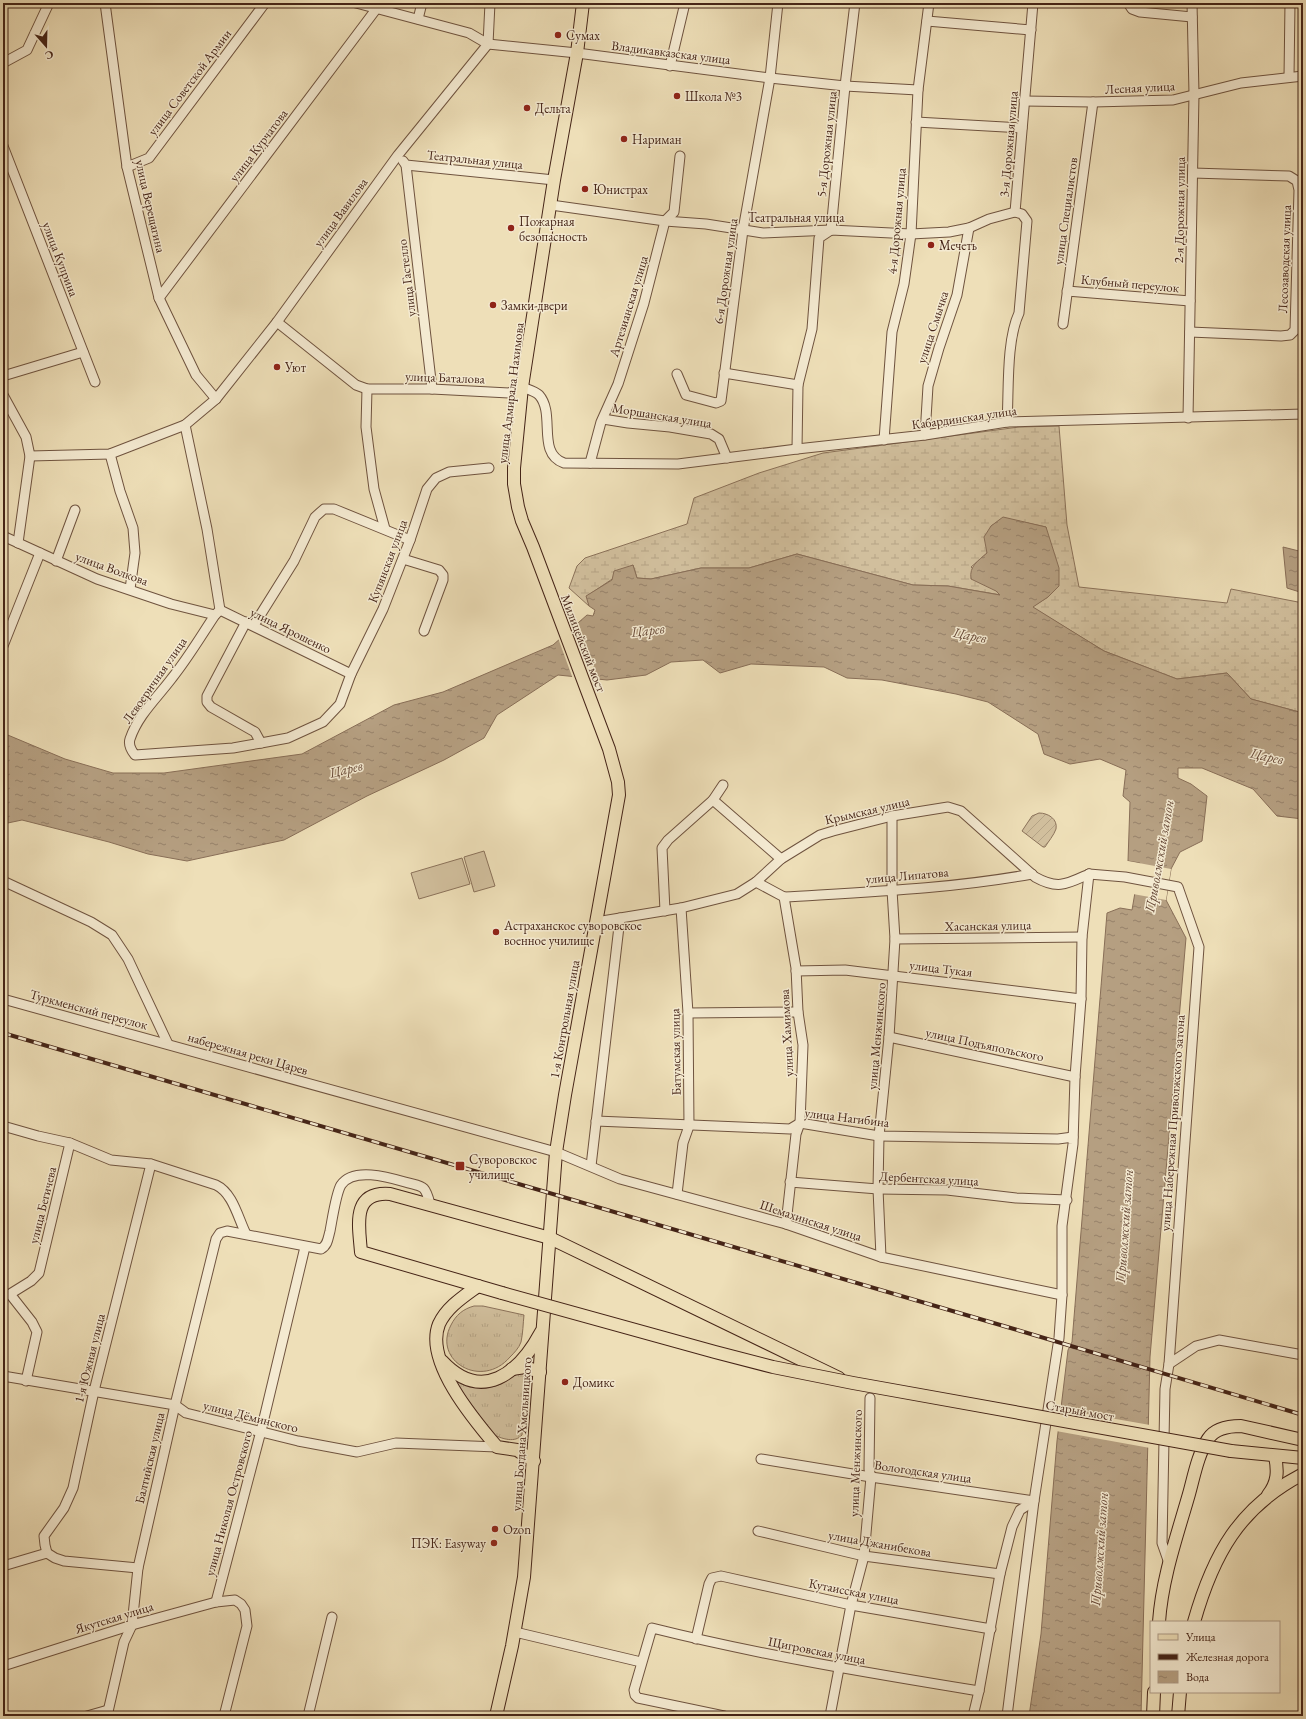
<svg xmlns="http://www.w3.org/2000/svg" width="1306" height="1719" font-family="'EB Garamond',serif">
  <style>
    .grass { fill: url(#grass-tufts); stroke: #8b725a }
    .wetland { fill: url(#wetland-marsh); stroke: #8b725a }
    .garden { fill: url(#garden-furrows); stroke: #8b725a }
    .pitch { fill: #d1bf9d; stroke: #8b725a }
    .water { fill: url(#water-ripples); stroke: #886e57 }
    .pier { fill: #eedfb8 }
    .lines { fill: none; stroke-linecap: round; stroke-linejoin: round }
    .minor-casing { stroke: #6f533f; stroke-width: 11 }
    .major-casing { stroke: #452417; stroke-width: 14 }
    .minor { stroke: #f4ead1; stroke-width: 9 }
    .major { stroke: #eedfb8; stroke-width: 12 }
    .rail-casing { stroke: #452417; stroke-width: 4 }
    .rail { stroke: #f4ead1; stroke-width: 2.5; stroke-dasharray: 8; stroke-linecap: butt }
    .major-bridge-casing { stroke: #452417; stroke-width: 14; stroke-linecap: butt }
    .major-bridge { stroke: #eedfb8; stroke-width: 12 }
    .poi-dot { fill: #8f2418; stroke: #f4ead1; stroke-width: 1.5 }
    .labels { text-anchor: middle; stroke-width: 3; stroke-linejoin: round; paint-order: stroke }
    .poi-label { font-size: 13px; fill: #452417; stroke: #f4ead1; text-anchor: start }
    .street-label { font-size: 13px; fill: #452417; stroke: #f4ead1 }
    .water-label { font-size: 14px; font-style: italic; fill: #674937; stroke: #f4ead1 }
  </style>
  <defs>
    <pattern id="grass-tufts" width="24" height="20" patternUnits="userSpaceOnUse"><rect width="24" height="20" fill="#d1bf9d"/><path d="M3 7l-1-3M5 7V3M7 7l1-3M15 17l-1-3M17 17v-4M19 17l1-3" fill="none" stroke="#b5a486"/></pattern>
    <pattern id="wetland-marsh" width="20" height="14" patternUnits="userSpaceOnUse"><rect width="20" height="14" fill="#d1bf9d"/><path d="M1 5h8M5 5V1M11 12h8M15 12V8" fill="none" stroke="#b5a486"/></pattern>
    <pattern id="garden-furrows" width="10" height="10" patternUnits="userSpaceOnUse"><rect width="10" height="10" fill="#d1bf9d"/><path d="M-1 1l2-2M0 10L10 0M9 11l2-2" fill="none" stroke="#b5a486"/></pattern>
    <pattern id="water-ripples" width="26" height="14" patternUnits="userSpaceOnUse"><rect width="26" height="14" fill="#b59f81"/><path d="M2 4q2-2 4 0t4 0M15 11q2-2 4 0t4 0" fill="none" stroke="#958169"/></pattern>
  </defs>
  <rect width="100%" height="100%" fill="#eedfb8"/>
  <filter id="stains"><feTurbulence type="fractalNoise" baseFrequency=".005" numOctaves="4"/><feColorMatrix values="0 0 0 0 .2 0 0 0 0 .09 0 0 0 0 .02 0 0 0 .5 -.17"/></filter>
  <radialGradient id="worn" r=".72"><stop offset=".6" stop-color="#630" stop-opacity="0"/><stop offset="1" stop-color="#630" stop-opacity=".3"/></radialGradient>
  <g class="grass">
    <path d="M474 1306H483L524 1315C523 1324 523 1333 521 1342 519 1348 514 1353 510 1357 482 1390 432 1361 451 1325 456 1315 463 1309 474 1306Z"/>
    <path d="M522 1373 526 1379 522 1435C515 1443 503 1439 494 1435L454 1381 456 1379C472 1388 488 1391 505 1382 511 1378 514 1374 522 1373Z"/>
  </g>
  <polygon class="wetland" points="1059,426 1067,525 1079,587 1227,603 1231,589 1303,603 1303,713 1251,699 1227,673 1177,679 1104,651 1032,607 1048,597 1046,527 1004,518 991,526 987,553 971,567 1001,595 948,586 913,585 797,554 749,568 701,568 651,579 637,578 633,565 587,596 589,606 569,588 577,566 585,558 687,524 694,498 759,473 823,453 1019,427"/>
  <path class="garden" d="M1039 813C1048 813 1058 819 1056 829 1054 835 1048 842 1045 847H1043L1022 831 1032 816Z"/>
  <g class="pitch">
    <polygon points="484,851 495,886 474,892 464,857"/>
    <polygon points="462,858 470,884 419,899 411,873"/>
  </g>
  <g class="water">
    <path d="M1003 517 1046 527 1059 568V586L1048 597 1033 607 1104 651 1177 679 1227 673 1251 699 1303 713V819L1277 816 1253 789 1202 768H1178V778L1191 784 1207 796 1202 841 1180 852 1171 869 1166 900 1186 938 1150 1357 1141 1716H1029L1041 1634 1057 1441 1068 1350 1072 1342 1107 913 1120 908 1132 910 1140 863 1128 861 1130 802 1123 796 1126 770 1100 759 1070 764 1044 754 1038 734 988 702 956 694 882 680 847 678 824 667 751 664 720 673 703 660 671 662 646 675 607 680 558 675 497 715 484 738 444 760 367 796 284 840 187 861 148 854 109 842 22 820 3 824V733L65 759 113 773H164L302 754 394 705 443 692 553 645 587 615 593 616 595 610 589 606 586 596 612 580 614 571 633 565 637 578 651 579 701 568H749L797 554 913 585 948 586 1000 595 996 591 971 579C969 566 978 561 987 553L984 537 991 526Z"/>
    <polygon points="1283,547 1303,552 1303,593 1287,588"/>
  </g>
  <g class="pier">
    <polygon points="578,622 588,650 598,681 573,679 558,638"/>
    <polygon points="1128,861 1171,869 1166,900 1133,894 1138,865 1128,863"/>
    <polygon points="1059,1409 1150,1425 1150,1448 1056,1431"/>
  </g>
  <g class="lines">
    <g class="minor-casing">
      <g id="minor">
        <polyline points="105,3 127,167 159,298 196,375 216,399"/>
        <polyline points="356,3 469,33 488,44 577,53 770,78 845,86 918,90"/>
        <polyline points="1128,3 1132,9 1140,12 1192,17"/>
        <polyline points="418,19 422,3"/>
        <polyline points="927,21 1031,30"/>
        <polyline points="3,63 27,50 49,3"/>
        <polyline points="670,66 685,3"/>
        <polyline points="1289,77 1290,3"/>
        <polyline points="1024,101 1093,102 1173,100 1241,83 1303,76"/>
        <polyline points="916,122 1022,128"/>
        <polyline points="3,146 95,382"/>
        <polyline points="403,161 406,165 554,180"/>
        <polyline points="406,165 432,389"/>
        <polyline points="127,167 149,158 265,3"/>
        <polyline points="551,205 665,221 706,224 763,233 831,230 911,234 949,232 969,228 989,219 1015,212"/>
        <polyline points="1067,291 1190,301"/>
        <polyline points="159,298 377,8"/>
        <path d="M277 322 356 385 367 389H432L509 393 522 387C527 389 535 391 539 395 556 414 536 453 564 463L678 464 797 449 925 435 1007 422 1303 414"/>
        <polyline points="1063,324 1093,102"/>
        <polyline points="1190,332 1281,336 1290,335 1295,330 1299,190 1297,181 1289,176 1193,173"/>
        <polyline points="724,373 798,385"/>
        <polyline points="677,374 686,395 716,403 721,401 743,230 770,78 778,3"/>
        <polyline points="3,376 83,352"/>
        <polyline points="367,389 366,427 374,489 385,529"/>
        <polyline points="3,395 26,437 30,456 18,543"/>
        <polyline points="1188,418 1194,94 1192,3"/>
        <polyline points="603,419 628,423 670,427 711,434 719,439 727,458"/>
        <path d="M1007 422C1009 391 1006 341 1019 313L1027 221 1022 214 1015 212 1033 3"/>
        <path d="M185 425 207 529 220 610 215 615C201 636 188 658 172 678 157 698 138 715 130 739 128 745 131 750 135 755L233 748 261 743 288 738 323 722 340 704 351 674 383 609 410 540 427 489 436 478 449 472 489 468"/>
        <polyline points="925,435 928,386 939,348 957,295 969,228"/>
        <polyline points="884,440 892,332 904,284 911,234 918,90 929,3"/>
        <polyline points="797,449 798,385 812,329 819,238 831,230 845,86 855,3"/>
        <polyline points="110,454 120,491 133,528 135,553 130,589"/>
        <polyline points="30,456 110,454 185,425 216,399 277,322 398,155 488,44 490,3"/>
        <polyline points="590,463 601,422 618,384 644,303 665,221 674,212 680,156"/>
        <polyline points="3,536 97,579 171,604 215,615"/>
        <polyline points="403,559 439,570 443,575 443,580 424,631"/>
        <polyline points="56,561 75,510"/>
        <polyline points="220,610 351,674"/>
        <polyline points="246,622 207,696 207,702 211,707 255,732 261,743"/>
        <polyline points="254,625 294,561 315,517 324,509 334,509 410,540"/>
        <polyline points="3,646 40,553"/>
        <polyline points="713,800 781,859"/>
        <polyline points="1089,874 1125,877 1178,887 1199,947 1169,1364 1165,1389 1162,1543 1169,1563"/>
        <polyline points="3,881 91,922 112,935 128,959 168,1044"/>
        <polyline points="756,882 784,897 796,968 798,1012 803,1045 800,1123 796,1134 786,1224"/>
        <path d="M784 897C867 892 950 889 1032 874"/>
        <polyline points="665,911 662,848 668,840 713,800 723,785"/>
        <path d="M596 922 681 908 737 894 756 882 781 859 820 835 833 831 892 816 948 807 961 811 1035 877C1058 890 1067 884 1089 874"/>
        <polyline points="895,939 1082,937"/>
        <polyline points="796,971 845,970 1081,999"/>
        <polyline points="3,999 556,1152 620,1179 786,1224 881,1257 1062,1295"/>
        <polyline points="688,1013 798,1012"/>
        <polyline points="889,1037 1075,1077"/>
        <polyline points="596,1121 790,1129 800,1123 879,1136 1058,1139 1073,1137"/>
        <path d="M3 1126 38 1136 70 1143 111 1160 151 1164 216 1185C233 1193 238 1218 246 1234"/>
        <polyline points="591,1166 620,918"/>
        <polyline points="790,1182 878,1189 947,1190 1016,1198 1067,1200"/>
        <polyline points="677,1194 683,1143 689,1126 688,1013 681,908"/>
        <polyline points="881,1257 878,1189 879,1136 889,1037 895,939 892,890 892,816"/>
        <polyline points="1169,1364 1196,1346 1219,1340 1303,1355"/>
        <polyline points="3,1376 175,1405 186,1413 298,1441 357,1452 396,1443 497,1447"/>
        <polyline points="26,1381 37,1332 32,1322 10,1294 31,1281 39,1273 70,1143"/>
        <polyline points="761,1459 871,1477 1034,1501 1007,1716"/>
        <polyline points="758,1531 864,1556 1000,1574"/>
        <polyline points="47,1553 45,1545 44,1536 64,1508 73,1488 94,1391 151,1164"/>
        <polyline points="47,1553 55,1558 64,1561 138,1568"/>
        <polyline points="3,1566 47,1553"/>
        <polyline points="216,1602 261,1431 305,1247"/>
        <polyline points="515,1632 641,1662"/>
        <polyline points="696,1639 709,1584 712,1578 721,1576 851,1605 991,1629"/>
        <polyline points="3,1666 132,1625 216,1602 235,1600 241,1604 245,1610 247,1626 224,1716"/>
        <polyline points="87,1716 108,1710"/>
        <path d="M107 1716 124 1642 132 1625 138 1568 175 1405 216 1239 220 1233 227 1231 321 1249C328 1245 328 1238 330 1231 332 1221 336 1193 341 1185 353 1167 388 1177 405 1182 423 1187 425 1184 430 1204"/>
        <polyline points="308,1716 332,1617"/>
        <path d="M724 1716 638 1698 635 1695 634 1690 652 1628C760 1655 869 1673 979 1691"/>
        <polyline points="830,1716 851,1605 864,1556 871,1477 869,1469 870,1398"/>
        <polyline points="973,1716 979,1691 1000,1574 1012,1527 1020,1510 1034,1501 1059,1338 1062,1295 1062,1226 1073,1144 1075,1077 1081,999 1082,937 1089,874"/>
      </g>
    </g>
    <g class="major-casing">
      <g id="major">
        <path d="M478 1286C463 1297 447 1307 439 1324 424 1361 474 1420 497 1447L517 1450 534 1461"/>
        <path d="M502 1293 361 1252C359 1226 351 1191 390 1194L550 1238 839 1378"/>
        <path d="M442 1361C482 1404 519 1373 541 1332"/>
        <polyline points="512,1369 525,1367 540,1372"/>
        <polyline points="1231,1451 1303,1458"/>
        <path d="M1268 1495C1278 1482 1278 1471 1275 1456"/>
        <path d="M1159 1622C1162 1578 1177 1536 1189 1494 1194 1476 1198 1454 1208 1439 1215 1428 1229 1426 1241 1426L1303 1440"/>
        <path d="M1194 1622C1213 1555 1239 1507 1303 1474"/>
        <polyline points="496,1716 512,1646 524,1577 556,1152 565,1095 619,795 618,782 609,749 533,547 522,521 518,507 514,484 514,468 522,387 554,180 577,53 583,3"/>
        <polyline points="1153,1716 1154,1692"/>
        <polyline points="1178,1716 1180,1692"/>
      </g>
    </g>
    <use href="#minor" class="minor"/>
    <use href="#major" class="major"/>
    <g class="rail-casing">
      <polyline id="rail" points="3,1033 1014,1329 1303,1415"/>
    </g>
    <use href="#rail" class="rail"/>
    <g class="major-bridge-casing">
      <polyline id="major-bridge" points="502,1293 715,1352 773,1367 853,1383 1231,1451"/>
    </g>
    <use href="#major-bridge" class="major-bridge"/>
  </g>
  <g class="poi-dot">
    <circle cx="558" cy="35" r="4"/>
    <circle cx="677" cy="96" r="4"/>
    <circle cx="527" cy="108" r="4"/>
    <circle cx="624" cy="139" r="4"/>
    <circle cx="585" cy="189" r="4"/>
    <circle cx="511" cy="228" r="4"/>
    <circle cx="931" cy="245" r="4"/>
    <circle cx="493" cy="305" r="4"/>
    <circle cx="277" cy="367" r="4"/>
    <circle cx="496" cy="932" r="4"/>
    <rect x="455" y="1161" width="10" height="10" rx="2"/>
    <circle cx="565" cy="1382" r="4"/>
    <circle cx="495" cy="1529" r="4"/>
    <circle cx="494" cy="1543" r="4"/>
  </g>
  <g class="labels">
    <g class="poi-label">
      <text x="566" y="40">Сумах</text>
      <text x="685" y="101">Школа №3</text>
      <text x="535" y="113">Дельта</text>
      <text x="632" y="144">Нариман</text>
      <text x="593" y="194">Юнистрах</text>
      <text x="519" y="226">Пожарная<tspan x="519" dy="15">безопасность</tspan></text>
      <text x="939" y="250">Мечеть</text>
      <text x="501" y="310">Замки-двери</text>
      <text x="285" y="372">Уют</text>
      <text x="504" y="930">Астраханское суворовское<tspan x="504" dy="15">военное училище</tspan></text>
      <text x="469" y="1164">Суворовское<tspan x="469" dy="15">училище</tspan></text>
      <text x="573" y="1387">Домикс</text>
      <text x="503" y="1534">Ozon</text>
      <text x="486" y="1548" text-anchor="end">ПЭК: Easyway</text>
    </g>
    <g class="street-label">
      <text transform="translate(671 52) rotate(7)" y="5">Владикавказская улица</text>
      <text transform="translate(189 82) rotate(-53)" y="5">улица Советской Армии</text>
      <text transform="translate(1140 87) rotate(-3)" y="5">Лесная улица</text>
      <text transform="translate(826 144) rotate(-84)" y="5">5-я Дорожная улица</text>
      <text transform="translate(1008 144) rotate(-85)" y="5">3-я Дорожная улица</text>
      <text transform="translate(258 145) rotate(-53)" y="5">улица Курчатова</text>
      <text transform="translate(475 159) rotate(6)" y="5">Театральная улица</text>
      <text transform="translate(151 206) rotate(77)" y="5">улица Верещагина</text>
      <text transform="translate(1179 210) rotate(-89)" y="5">2-я Дорожная улица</text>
      <text transform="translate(1065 211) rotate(-82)" y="5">улица Специалистов</text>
      <text transform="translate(340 212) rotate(-54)" y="5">улица Вавилова</text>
      <text x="796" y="222">Театральная улица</text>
      <text transform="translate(896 221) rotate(-85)" y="5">4-я Дорожная улица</text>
      <text transform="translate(61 259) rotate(69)" y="5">улица Куприна</text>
      <text transform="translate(1284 259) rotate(-88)" y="5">Лесозаводская улица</text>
      <text transform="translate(725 271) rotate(-82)" y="5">6-я Дорожная улица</text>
      <text transform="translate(406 278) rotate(-97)" y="5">улица Гастелло</text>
      <text transform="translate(1130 283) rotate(5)" y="5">Клубный переулок</text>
      <text transform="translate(628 306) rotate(-73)" y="5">Артезианская улица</text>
      <text transform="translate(932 327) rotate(-72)" y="5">улица Смычка</text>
      <text transform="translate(445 377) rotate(2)" y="5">улица Баталова</text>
      <text transform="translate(510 393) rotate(-83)" y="5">улица Адмирала Нахимова</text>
      <text transform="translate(662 415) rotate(9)" y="5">Моршанская улица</text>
      <text transform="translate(964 417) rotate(-8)" y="5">Кабардинская улица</text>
      <text transform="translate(387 561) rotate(-69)" y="5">Купянская улица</text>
      <text transform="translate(112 568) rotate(20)" y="5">улица Волкова</text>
      <text transform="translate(291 630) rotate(26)" y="5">улица Ярошенко</text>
      <text transform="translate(584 643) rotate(69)" y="5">Милицейский мост</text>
      <text transform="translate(154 680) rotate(-55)" y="5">Левоеричная улица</text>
      <text transform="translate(867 810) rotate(-13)" y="5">Крымская улица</text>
      <text transform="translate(907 875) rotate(-5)" y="5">улица Липатова</text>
      <text transform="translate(988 925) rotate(-1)" y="5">Хасанская улица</text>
      <text transform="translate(941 968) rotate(7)" y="5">улица Тукая</text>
      <text transform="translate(89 1009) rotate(15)" y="5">Туркменский переулок</text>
      <text transform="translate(564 1019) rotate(-80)" y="5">1-я Контрольная улица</text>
      <text transform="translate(786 1033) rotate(-93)" y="5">улица Хамимова</text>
      <text transform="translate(876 1036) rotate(-85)" y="5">улица Менжинского</text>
      <text transform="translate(985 1044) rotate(12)" y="5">улица Подъяпольского</text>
      <text transform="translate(675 1052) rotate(-91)" y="5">Батумская улица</text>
      <text transform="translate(248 1053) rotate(16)" y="5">набережная реки Царев</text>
      <text transform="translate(847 1117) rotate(7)" y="5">улица Нагибина</text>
      <text transform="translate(1172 1123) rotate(-86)" y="5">улица Набережная Приволжского затона</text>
      <text transform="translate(929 1178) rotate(3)" y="5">Дербентская улица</text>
      <text transform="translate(42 1205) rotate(-76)" y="5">улица Бегичева</text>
      <text transform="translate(811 1220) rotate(18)" y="5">Шемахинская улица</text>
      <text transform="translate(89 1358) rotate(-76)" y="5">1-я Южная улица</text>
      <text transform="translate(1080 1410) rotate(10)" y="5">Старый мост</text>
      <text transform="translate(251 1416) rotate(14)" y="5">улица Дёминского</text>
      <text transform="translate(521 1434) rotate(-86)" y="5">улица Богдана Хмельницкого</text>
      <text transform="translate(149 1458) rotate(-77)" y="5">Балтийская улица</text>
      <text transform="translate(855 1463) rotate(-88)" y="5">улица Менжинского</text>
      <text transform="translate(923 1471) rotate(8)" y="5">Вологодская улица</text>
      <text transform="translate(228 1503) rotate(-75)" y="5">улица Николая Островского</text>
      <text transform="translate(880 1543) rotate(10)" y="5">улица Джанибекова</text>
      <text transform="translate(854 1591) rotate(11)" y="5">Кутаисская улица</text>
      <text transform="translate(114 1617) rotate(-17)" y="5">Якутская улица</text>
      <text transform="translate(817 1650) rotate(11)" y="5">Щигровская улица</text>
    </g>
    <g class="water-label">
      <text transform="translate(648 630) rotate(-7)" y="5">Царев</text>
      <text transform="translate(970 635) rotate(11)" y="5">Царев</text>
      <text transform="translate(1267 756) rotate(12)" y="5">Царев</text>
      <text transform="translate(346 769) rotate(-14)" y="5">Царев</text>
      <text transform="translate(1159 856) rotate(-80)" y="5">Приволжский затон</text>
      <text transform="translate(1124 1226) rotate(-86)" y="5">Приволжский затон</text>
      <text transform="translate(1099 1549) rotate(-86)" y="5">Приволжский затон</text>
    </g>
  </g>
  <rect width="1306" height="1719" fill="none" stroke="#eedfb8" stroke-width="16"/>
  <rect x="4" y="4" width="1298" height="1711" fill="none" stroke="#452417" stroke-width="2"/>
  <rect x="8" y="8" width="1290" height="1703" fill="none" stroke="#452417"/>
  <rect x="1150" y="1621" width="130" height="72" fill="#f4ead1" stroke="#ae9b87"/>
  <rect x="1158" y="1634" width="20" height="6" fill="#eedfb8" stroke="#ae9b87"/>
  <text x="1186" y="1641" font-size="12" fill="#452417">Улица</text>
  <rect x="1158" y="1654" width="20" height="6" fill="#452417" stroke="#ae9b87"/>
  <text x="1186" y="1661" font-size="12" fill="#452417">Железная дорога</text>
  <rect x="1158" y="1671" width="20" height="12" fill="url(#water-ripples)" stroke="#ae9b87"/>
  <text x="1186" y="1681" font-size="12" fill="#452417">Вода</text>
  <g transform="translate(46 46) rotate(160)" stroke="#f4ead1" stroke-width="3" paint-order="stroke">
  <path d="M0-3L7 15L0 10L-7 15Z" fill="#452417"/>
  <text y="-6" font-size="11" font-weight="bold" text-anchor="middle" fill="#452417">С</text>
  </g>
  <rect width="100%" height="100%" filter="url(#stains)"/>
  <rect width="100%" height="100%" fill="url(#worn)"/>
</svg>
